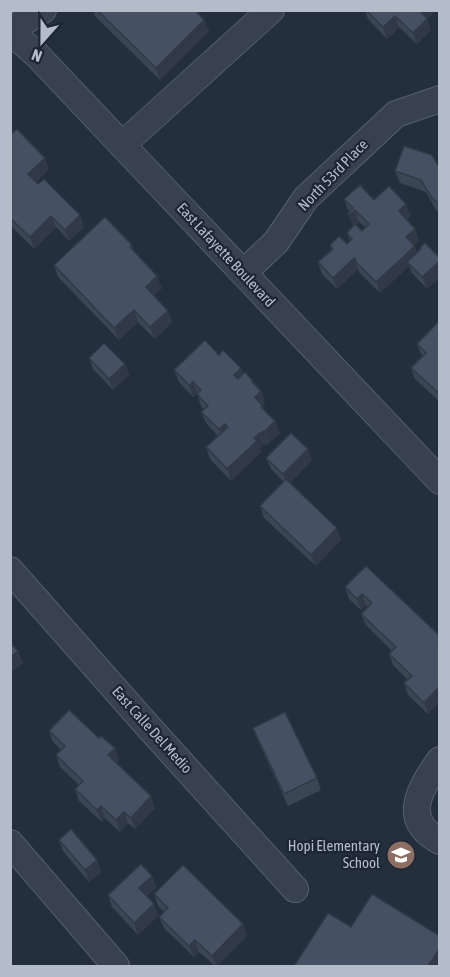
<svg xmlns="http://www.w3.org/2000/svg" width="450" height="977" font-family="'Asap Condensed',sans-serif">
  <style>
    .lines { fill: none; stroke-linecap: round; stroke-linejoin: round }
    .minor-casing { stroke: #565f6c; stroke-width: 28 }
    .minor { stroke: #38414e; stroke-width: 26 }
    .wall { fill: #3b4654; fill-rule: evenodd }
    .shaded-wall { fill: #303945 }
    .building { fill: #455162; stroke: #303945; stroke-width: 1.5 }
    .labels { text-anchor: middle; stroke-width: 4.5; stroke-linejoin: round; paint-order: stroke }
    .street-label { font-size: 15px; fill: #b4bcc9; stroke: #1d2633 }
    .poi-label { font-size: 15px; fill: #b4bcc9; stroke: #1d2633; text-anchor: end }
  </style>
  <rect width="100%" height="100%" fill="#242f3e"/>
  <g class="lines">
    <g class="minor-casing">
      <g id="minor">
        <polyline points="10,30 43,10"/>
        <polyline points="10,31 37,55 440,481"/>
        <polyline points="122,145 271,10"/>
        <polyline points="243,273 276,242 306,198 396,114 440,99"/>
        <polyline points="10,570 145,723 295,889"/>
        <path d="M440 760C420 788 400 820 440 841"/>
        <polyline points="10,843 116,966"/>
      </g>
    </g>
    <use href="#minor" class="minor"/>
  </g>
  <g class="wall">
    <polygon points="93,10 195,10 204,20 209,31 160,80 95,16"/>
    <polygon points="365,10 436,10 427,19 431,30 417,44 399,27 387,39 368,19"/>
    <polygon points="10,135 49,169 36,182 80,215 84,227 69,241 56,227 34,249 10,225"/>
    <polygon points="440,166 440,212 436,210 426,192 400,183 395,171 439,167"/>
    <path d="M344 199 374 200 411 216 406 220 419 240 414 245 417 253 420 249V248L440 258V277L427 289 412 273 409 266 380 293 359 272 358 269 337 289 322 274 318 262 331 250 330 245 347 244 350 241 347 233 353 226 348 213 349 212ZM359 222 366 228 362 231 356 225Z"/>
    <polygon points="132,245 134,252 162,288 154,295 168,311 172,322 155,339 138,322 119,340 58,277 54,265"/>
    <polygon points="440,320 440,402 415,379 411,368 422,356 417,344"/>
    <polygon points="219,355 241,368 243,374 253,381 254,384 261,391 265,403 262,405 264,410 275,421 280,433 268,444 267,443 265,445 264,444 260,448 261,452 231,481 210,459 206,447 218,436 206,423 201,412 204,409 201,406 197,394 197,393 193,397 179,382 174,370"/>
    <polygon points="89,358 125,364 129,375 113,390 93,369"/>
    <polygon points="266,458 312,460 290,483 341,540 316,566 264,518 260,506 284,482 271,469"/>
    <polygon points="366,566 440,636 428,714 408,695 404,683 408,680 393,665 389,654 392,651 366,625 361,614 368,607 366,605 361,610 349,599 345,587"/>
    <polygon points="253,728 317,778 321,790 288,806 257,739"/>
    <polygon points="49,731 99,738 115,748 119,760 116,763 155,808 135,829 128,823 120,832 105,818 102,822 79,801 75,789 79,785 60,767 56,755 61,750 53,742"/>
    <polygon points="59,840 97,860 101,872 89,882 63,851"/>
    <polygon points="152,876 156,887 147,896 154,904 158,916 138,935 112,907 108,895"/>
    <polygon points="154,894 243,924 247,936 217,966 215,966 199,952 194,957 164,928 159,917 164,912 158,906"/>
  </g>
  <g class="shaded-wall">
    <polygon points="420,10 436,10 427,19 431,30 417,44 413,33"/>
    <polygon points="395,16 399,27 387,39 383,27"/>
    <polygon points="204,20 209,31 160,80 156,68"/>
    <polygon points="45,158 49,169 32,186 28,174"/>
    <polygon points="406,204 411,216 403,223 399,211"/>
    <polygon points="355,210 359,222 353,226 349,215"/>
    <polygon points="80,215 84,227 69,241 65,230"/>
    <polygon points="51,216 56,227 34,249 30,237"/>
    <polygon points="415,229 419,240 410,248 406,237"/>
    <polygon points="415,246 419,257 407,262 409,266 380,293 376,282"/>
    <polygon points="354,258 358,269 337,289 333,278"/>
    <polygon points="440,261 440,277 427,289 422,277"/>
    <polygon points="157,276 162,288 150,299 146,287"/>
    <polygon points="134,310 138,322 119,340 114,328"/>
    <polygon points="168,311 172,322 155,339 150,327"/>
    <polygon points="125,364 129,375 113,390 109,379"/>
    <polygon points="241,368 245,380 238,387 234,375"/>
    <polygon points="193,382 197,393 193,397 189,385"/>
    <polygon points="261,391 265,403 259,409 255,397"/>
    <polygon points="275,421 280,433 268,444 264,432"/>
    <polygon points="225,424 229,435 223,441 219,429"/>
    <polygon points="263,431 267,443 265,445 261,434"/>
    <polygon points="260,433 264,444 260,448 261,452 231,481 227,469"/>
    <polygon points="308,449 312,460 287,485 283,474"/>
    <polygon points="337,528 341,540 316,566 311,555"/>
    <polygon points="362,594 366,605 361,610 357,599"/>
    <polygon points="18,651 23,663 10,673 10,658"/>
    <polygon points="440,686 440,702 428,714 424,703"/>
    <polygon points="115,748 119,760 112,767 108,755"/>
    <polygon points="151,796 155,808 135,829 131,818"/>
    <polygon points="101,806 105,818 102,822 97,810"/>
    <polygon points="124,812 128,823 120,832 116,820"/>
    <polygon points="97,860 101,872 89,882 85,870"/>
    <polygon points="152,876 156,887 143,899 139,888"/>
    <polygon points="154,904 158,916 138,935 134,923"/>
    <polygon points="243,924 247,936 217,966 216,966 212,956"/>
    <polygon points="195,940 199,952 194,957 189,946"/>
    <polygon points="440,948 440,966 428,966"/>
  </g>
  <g class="building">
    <polygon points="97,10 195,10 204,20 156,68"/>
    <polygon points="366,10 420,10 427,19 413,33 395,16 383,27"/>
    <polygon points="17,129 45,158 28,174 38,184 44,179 80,215 65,230 51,216 30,237 10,218 10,135"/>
    <polygon points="404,146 432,155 439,167 440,166 440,204 432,198 421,180 395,171"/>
    <polygon points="360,185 374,200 389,186 406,204 399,211 415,229 406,237 415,246 376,282 355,261 356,260 354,258 333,278 318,262 333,249 330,245 339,236 347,244 352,239 347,233 355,224 362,231 369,224 355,210 349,215 348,213 353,208 344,199"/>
    <polygon points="105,217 132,245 130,247 157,276 146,287 168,311 150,327 134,310 114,328 54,265"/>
    <polygon points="425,243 440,258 440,261 422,277 407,262 421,249 420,248"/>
    <polygon points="440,320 440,394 411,368 426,353 417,344"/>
    <polygon points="205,340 219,355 223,350 241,368 234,375 238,379 245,372 253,381 252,382 261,391 255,397 263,406 261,407 275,421 264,432 263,431 261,434 260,433 254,438 257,441 227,469 206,447 228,427 225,424 219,429 201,412 208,406 197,394 201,390 193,382 189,385 174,370"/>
    <polygon points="104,343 125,364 109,379 89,358"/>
    <polygon points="291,433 308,449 283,474 266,458"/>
    <polygon points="286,479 337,528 311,555 260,506"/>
    <polygon points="366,566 440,636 440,644 438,645 440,647 440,686 424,703 404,683 412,676 389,654 396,647 361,614 372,603 362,594 357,599 345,587"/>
    <polygon points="10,642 18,651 10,658"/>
    <polygon points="69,710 99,738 101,736 115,748 108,755 151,796 131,818 124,812 116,820 101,806 97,810 75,789 83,781 56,755 65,746 49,731"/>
    <polygon points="285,712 317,778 284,794 253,728"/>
    <polygon points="71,829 97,860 85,870 59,840"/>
    <polygon points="141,864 152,876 139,888 154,904 134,923 108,895"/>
    <polygon points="183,865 243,924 212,956 195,940 189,946 159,917 168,908 154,894"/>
    <polygon points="372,894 440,936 440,948 428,966 294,966 328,913 351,927"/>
  </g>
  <defs>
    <g id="school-disc" transform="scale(1.5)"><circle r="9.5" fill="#8d6e63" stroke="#1d2633"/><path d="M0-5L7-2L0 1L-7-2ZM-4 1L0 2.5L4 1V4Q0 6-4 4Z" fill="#fff"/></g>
  </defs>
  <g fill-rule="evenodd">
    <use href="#school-disc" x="401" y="855"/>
  </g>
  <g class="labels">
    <g class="street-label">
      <text transform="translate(333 175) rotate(-46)" y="5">North 53rd Place</text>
      <text transform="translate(226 255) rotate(47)" y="5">East Lafayette Boulevard</text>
      <text transform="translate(152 730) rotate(48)" y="5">East Calle Del Medio</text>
    </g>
    <g class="poi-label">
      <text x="380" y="851">Hopi Elementary<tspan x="380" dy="17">School</tspan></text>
    </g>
  </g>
  <rect width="450" height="977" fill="none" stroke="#b4bcc9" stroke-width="24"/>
  <g transform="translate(42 42) rotate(201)" stroke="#1d2633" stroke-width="4.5" paint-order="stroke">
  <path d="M0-4.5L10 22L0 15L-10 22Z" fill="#b4bcc9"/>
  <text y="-9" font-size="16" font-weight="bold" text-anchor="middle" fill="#b4bcc9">N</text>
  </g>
</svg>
